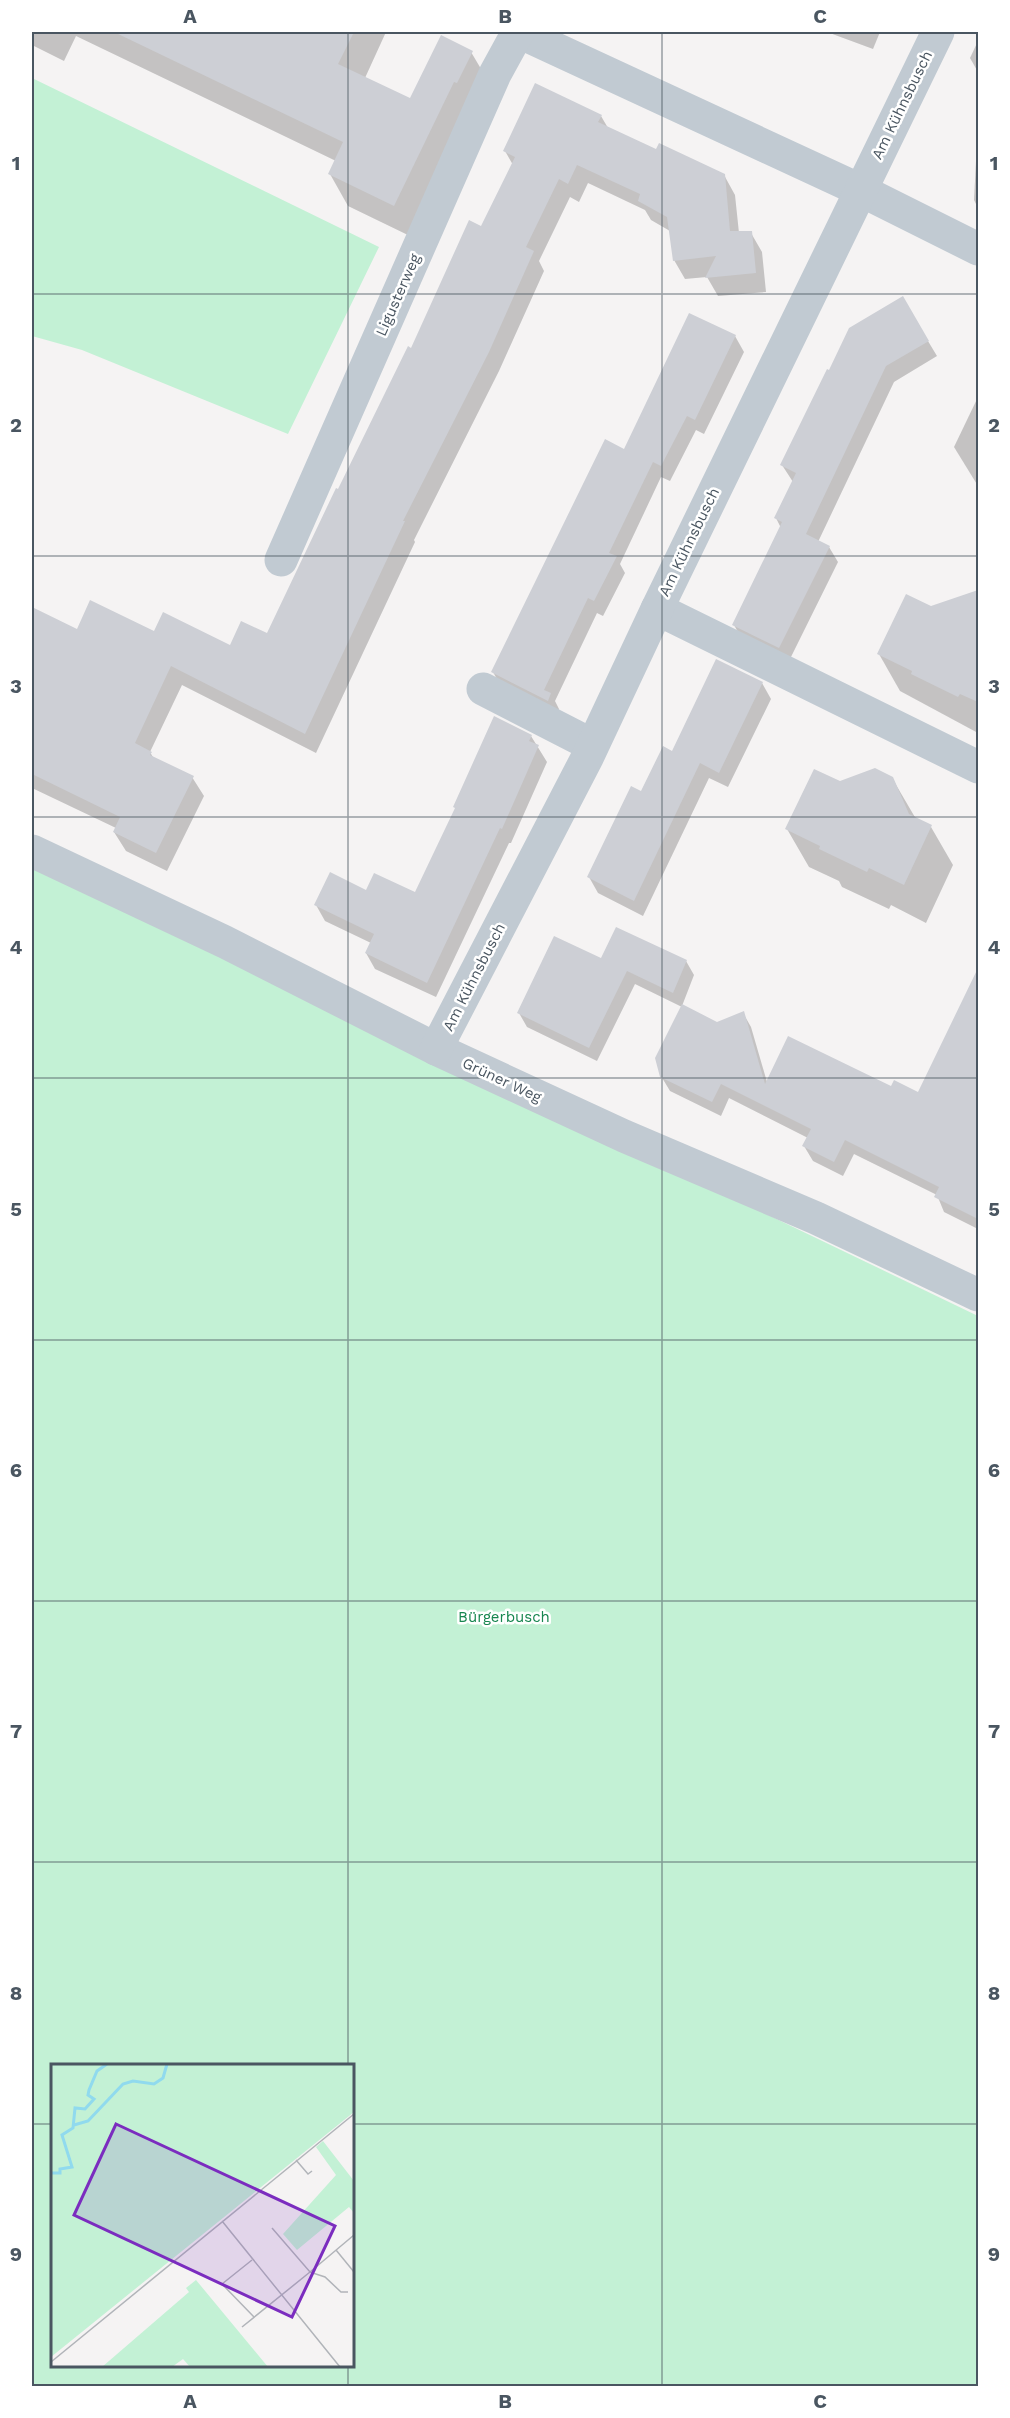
<svg xmlns="http://www.w3.org/2000/svg" width="1010" height="2418" font-family="'Work Sans',sans-serif">
  <style>
    .green { fill: #c3f1d5; fill-rule: evenodd }
    .shadow { fill: #0003 }
    .building { fill: #cdcfd5 }
    .lines { fill: none; stroke-linecap: round; stroke-linejoin: round }
    .minor { stroke: #c1cad2; stroke-width: 33 }
    .grid { fill: none; stroke: #4a5661; stroke-width: 1.5; stroke-opacity: 0.55 }
    .labels { text-anchor: middle; stroke-width: 5; stroke-linejoin: round; paint-order: stroke }
    .street-label { font-size: 15px; fill: #4a5661; stroke: #fff }
    .park-label { font-size: 15px; fill: #17864f; stroke: #fff }
    .inset-river { fill: none; stroke: #90daee; stroke-width: 3 }
    .inset-road { fill: none; stroke: #b1b4b9; stroke-width: 1.5 }
    .view { fill: #7b2cbf; fill-opacity: 0.15; stroke: #7b2cbf; stroke-width: 3 }
    .inset-edge { fill: none; stroke: #4a5661; stroke-width: 3 }
    .neatline { fill: none; stroke: #4a5661; stroke-width: 2 }
    .grid-label { font-size: 20px; text-anchor: middle; font-weight: bold; fill: #4a5661 }
  </style>
  <rect width="100%" height="100%" fill="#f5f3f3"/>
  <g class="green">
    <polygon points="32,78 379,247 288,434 82,350 32,336"/>
    <path d="M32 860 978 1316V2386H32ZM52 2066H352V2366H52Z"/>
  </g>
  <g class="shadow">
    <polygon points="32,32 386,32 365,78 410,100 471,52 490,84 412,237 348,206 330,174 336,161 76,36 64,61 32,45"/>
    <polygon points="827,32 880,32 873,49"/>
    <polygon points="978,41 978,72 970,58"/>
    <polygon points="601,116 608,128 656,151 724,175 735,195 739,233 751,233 762,252 766,292 718,296 707,277 685,279 674,260 670,231 651,220 645,210 588,183 579,202 570,197 539,261 544,271 499,371 414,540 415,542 316,753 182,685 150,752 154,759 192,777 204,796 167,871 126,851 114,832 116,828 32,788 32,717 40,721 154,633 231,647 268,635 411,350 482,228 513,165 505,151"/>
    <polygon points="978,160 978,208 974,200 976,161"/>
    <polygon points="902,298 937,356 894,382 818,542 829,547 838,562 788,663 743,641 734,625 781,528 776,518 793,482 782,465 830,372"/>
    <polygon points="735,336 744,352 704,434 696,430 670,481 661,477 620,564 625,573 603,616 597,613 555,701 559,709 556,716 502,688 493,672 625,451"/>
    <polygon points="978,397 978,486 954,447"/>
    <polygon points="967,595 978,600 978,733 900,691 879,654"/>
    <polygon points="762,683 771,699 728,787 709,778 643,916 598,893 589,877 642,793"/>
    <polygon points="531,736 547,762 511,843 509,843 436,997 375,969 366,953 371,943 325,921 316,905 367,892 416,894"/>
    <polygon points="892,778 916,819 931,827 953,865 926,923 891,905 889,909 842,887 839,881 809,867 787,829 840,783"/>
    <polygon points="601,960 686,961 694,975 682,1006 717,1023 743,1013 751,1027 767,1082 892,1088 919,1094 962,1005 978,1013 978,1077 960,1114 978,1123 978,1229 944,1212 937,1195 854,1154 843,1176 813,1161 804,1146 808,1138 729,1098 721,1116 670,1091 661,1076 682,1007 635,984 597,1061 527,1027 519,1013"/>
  </g>
  <g class="building">
    <polygon points="114,32 354,32 338,64 410,98 441,35 473,51 457,83 454,82 394,206 328,174 343,142"/>
    <polygon points="535,83 602,115 598,122 656,149 659,143 725,174 730,231 752,231 756,273 705,278 716,256 673,261 667,217 638,201 640,194 577,165 568,184 559,179 526,247 534,251 489,352 403,521 405,521 305,734 171,666 135,743 152,752 150,755 194,776 156,853 113,832 120,817 32,774 32,607 77,629 90,600 154,631 163,612 230,645 241,621 267,633 336,488 338,489 408,346 411,348 469,220 481,226 515,157 503,151"/>
    <polygon points="903,296 929,341 886,366 806,534 830,546 779,648 732,625 782,522 774,518 796,473 780,465 827,369 829,370 849,328"/>
    <polygon points="689,313 736,335 695,420 687,416 661,466 653,462 609,553 617,556 594,601 588,598 544,690 551,693 548,701 491,672 605,439 624,449"/>
    <polygon points="978,590 978,702 960,694 958,697 911,674 912,671 877,654 906,594 931,606"/>
    <polygon points="716,659 763,682 719,773 700,763 634,901 587,877 631,786 641,791 663,746 672,751"/>
    <polygon points="494,716 532,735 529,741 539,745 502,829 500,828 427,983 365,953 374,934 314,905 330,872 366,890 374,873 415,892 455,808 453,807"/>
    <polygon points="875,768 893,777 909,814 932,825 904,885 869,868 867,872 819,849 820,846 785,829 814,769 840,781"/>
    <polygon points="616,927 687,960 673,993 627,971 589,1048 517,1013 554,936 601,958"/>
    <polygon points="978,968 978,1219 934,1197 939,1187 845,1140 834,1162 802,1146 811,1129 721,1084 712,1102 660,1077 655,1058 682,1004 717,1022 744,1011 765,1084 788,1036 891,1086 894,1080 918,1092"/>
  </g>
  <g class="lines">
    <g class="minor">
      <polyline points="519,32 860,190 978,249"/>
      <polyline points="281,560 495,74 518,32"/>
      <polyline points="657,609 978,767"/>
      <polyline points="483,689 592,745"/>
      <polyline points="32,851 225,942 436,1049 624,1136 816,1218 978,1295"/>
      <polyline points="436,1049 587,758 657,609 938,32"/>
    </g>
  </g>
  <path class="grid" d="M348 32V2066M662 32V2386M32 294H978M32 556H978M32 817H978M32 1078H978M32 1340H978M32 1601H978M32 1862H978M32 2124H52M352 2124H978M348 2366V2386"/>
  <g class="labels">
    <g class="street-label">
      <text transform="translate(902 105) rotate(-64)" y="5">Am Kühnsbusch</text>
      <text transform="translate(398 295) rotate(-66)" y="5">Ligusterweg</text>
      <text transform="translate(689 542) rotate(-64)" y="5">Am Kühnsbusch</text>
      <text transform="translate(474 977) rotate(-63)" y="5">Am Kühnsbusch</text>
      <text transform="translate(502 1080) rotate(25)" y="5">Grüner Weg</text>
    </g>
    <g class="park-label">
      <text x="504" y="1622">Bürgerbusch</text>
    </g>
  </g>
  <g transform="translate(51 2064)">
    <rect width="303" height="303" fill="#f5f3f3"/>
    <path d="M0 0H303V48L0 293ZM272 77 303 117V149L298 143 246 186 232 170 285 111 265 83ZM145 216 217 303H139L132 295 121 303H51L138 228 135 224Z" fill="#c3f1d5"/>
    <path class="inset-river" d="M23 61 37 57 72 20 82 17 103 20 112 14 116 0M0 109H9V105L21 103 11 71 22 64 24 44 34 45 43 35 37 31 38 26 46 7 56 0"/>
    <path class="inset-road" d="M245 96 257 110 261 107M171 157 289 303M221 164 259 208 303 171M285 186 303 208M201 196 171 220 203 253M191 263 259 208 274 213 290 228H297M0 298 303 50"/>
    <path class="view" d="M65 60 284 162 241 253 23 151Z"/>
    <rect width="303" height="303" class="inset-edge"/>
  </g>
  <rect width="1010" height="2418" fill="none" stroke="#ffffff" stroke-width="66"/>
  <rect x="33" y="33" width="944" height="2352" class="neatline"/>
  <g class="grid-label">
    <text x="190" y="23">A</text>
    <text x="505" y="23">B</text>
    <text x="820" y="23">C</text>
    <text x="16" y="170">1</text>
    <text x="994" y="170">1</text>
    <text x="16" y="432">2</text>
    <text x="994" y="432">2</text>
    <text x="16" y="693">3</text>
    <text x="994" y="693">3</text>
    <text x="16" y="954">4</text>
    <text x="994" y="954">4</text>
    <text x="16" y="1216">5</text>
    <text x="994" y="1216">5</text>
    <text x="16" y="1477">6</text>
    <text x="994" y="1477">6</text>
    <text x="16" y="1738">7</text>
    <text x="994" y="1738">7</text>
    <text x="16" y="2000">8</text>
    <text x="994" y="2000">8</text>
    <text x="16" y="2261">9</text>
    <text x="994" y="2261">9</text>
    <text x="190" y="2408">A</text>
    <text x="505" y="2408">B</text>
    <text x="820" y="2408">C</text>
  </g>
</svg>
